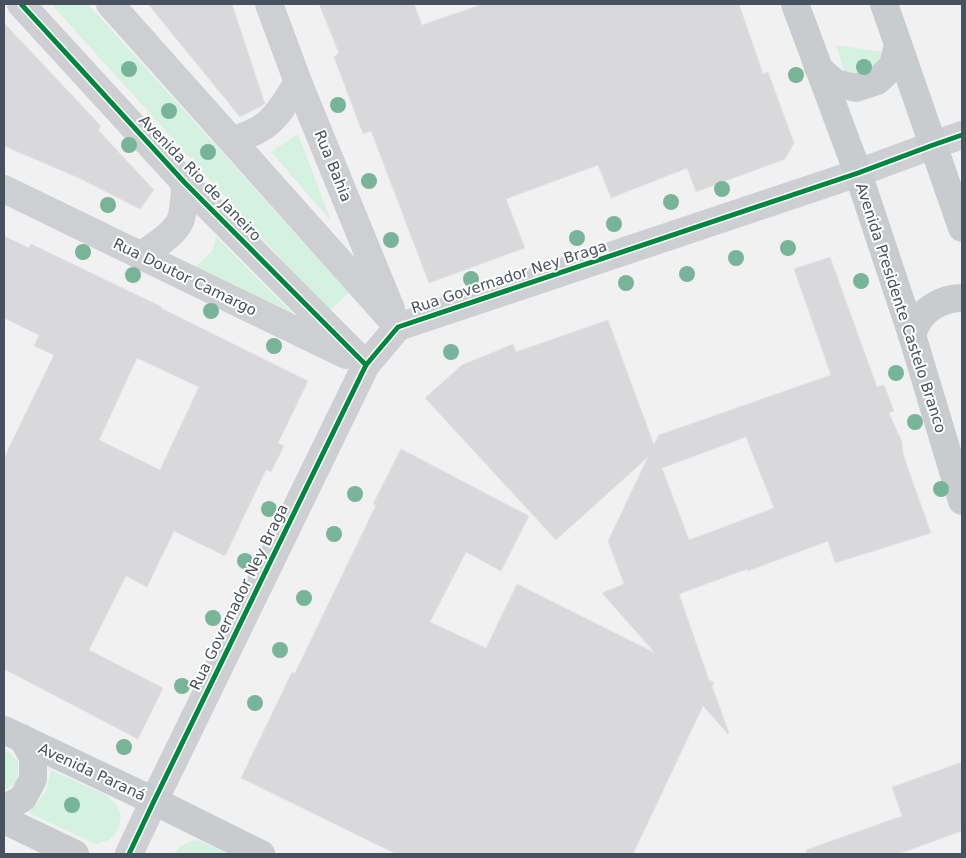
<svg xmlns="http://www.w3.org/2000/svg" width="966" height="858" font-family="'DejaVu Sans',sans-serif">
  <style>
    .green { fill: #d5f1e0 }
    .building { fill: #d9d9db; stroke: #e3e3e4; fill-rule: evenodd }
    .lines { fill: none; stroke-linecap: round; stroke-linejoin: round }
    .minor { stroke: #cdcfd2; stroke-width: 28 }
    .major { stroke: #c8cccf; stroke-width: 28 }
    .cycleway-casing { stroke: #fff; stroke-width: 8 }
    .cycleway { stroke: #00873e; stroke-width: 5 }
    .tree { fill: #78b598 }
    .labels { text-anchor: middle; stroke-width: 4; stroke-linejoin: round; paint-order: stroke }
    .street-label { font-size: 15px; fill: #47525e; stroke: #fff }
  </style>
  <rect width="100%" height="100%" fill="#f2f1f1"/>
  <g class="green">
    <polygon points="51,4 88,4 349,293 329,312"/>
    <polygon points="836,45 882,52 881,68 853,76 844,71"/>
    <polygon points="298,134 331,221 271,152"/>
    <polygon points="216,237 301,321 194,268 212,251"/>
    <path d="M4 748 18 761C18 777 19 783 4 791Z"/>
    <polygon points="51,770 106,795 115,803 121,815 119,829 109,840 96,844 29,813 46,791"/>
    <path d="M198 840 229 854H174C181 844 186 842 198 840Z"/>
  </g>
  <g class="building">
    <polygon points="148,4 232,4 265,104 240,117"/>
    <polygon points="319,4 414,4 422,25 483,4 739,4 763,74 768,72 794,143 785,159 696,192 687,168 611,198 598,165 506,199 525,248 429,283 371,131 363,134 334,57 339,53"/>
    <polygon points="4,23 101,126 98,130 154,190 140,209 79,178 4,146"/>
    <path d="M4 236 29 248 31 244 162 307 161 308 308 381 278 443 284 446 271 472 266 470 225 556 174 531 147 587 126 576 89 650 163 688 138 739 4 669V458L54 355 34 346 39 335 4 318ZM137 358 199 387 160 470 99 440Z"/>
    <path d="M830 257 877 387 884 385 894 411 889 413 902 442 903 452 906 463 931 533 835 563 828 541 748 571 747 569 679 594 709 680 714 682 712 686 729 733 728 734 703 706 633 854H396L241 778 292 672 295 673 376 505 373 504 401 449 529 516 501 571 466 552 430 622 486 648 517 584 655 653 602 593 624 584 608 541 648 457 556 540 425 398 462 365 513 344 516 352 608 320 654 445 659 435 831 375 794 269ZM746 437 774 508 689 540 662 468Z"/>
    <polygon points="962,762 962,831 898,854 807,854 806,850 902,816 892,787"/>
  </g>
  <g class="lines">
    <g class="minor">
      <polyline points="21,4 185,183 366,365"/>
      <polyline points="110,4 398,327"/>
      <polyline points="269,4 298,82 391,309"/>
      <path d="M233 141C244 136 258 132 268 123 281 112 289 96 298 82"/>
      <polyline points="4,189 346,355"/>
      <path d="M142 255C154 246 169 238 178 225 184 216 185 193 185 183"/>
      <polyline points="129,854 154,801 366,365 398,327 858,173 933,145 962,135"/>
    </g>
    <g class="major">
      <polyline points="795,4 858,173 912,335 962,501"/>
      <polyline points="884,4 962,228"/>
      <polyline points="818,68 835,83 856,88 877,81 893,66 898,45"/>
      <path d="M912 335C914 330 916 324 919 320 928 306 946 298 962 298"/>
      <polyline points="4,730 154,801 261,854"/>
      <polyline points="4,809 23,798 33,779 33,757 22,738"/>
      <polyline points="4,820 75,854"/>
    </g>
    <g class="cycleway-casing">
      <g id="cycleway">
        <polyline points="21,4 185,183 366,365"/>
        <polyline points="129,854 154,801 366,365 398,327 858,173 933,145 962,135"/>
      </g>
    </g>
    <use href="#cycleway" class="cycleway"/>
  </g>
  <g class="tree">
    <circle cx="864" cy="67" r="8"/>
    <circle cx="129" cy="69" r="8"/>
    <circle cx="796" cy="75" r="8"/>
    <circle cx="338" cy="105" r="8"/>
    <circle cx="169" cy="111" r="8"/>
    <circle cx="129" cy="145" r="8"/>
    <circle cx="208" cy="152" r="8"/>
    <circle cx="369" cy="181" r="8"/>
    <circle cx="722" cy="189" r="8"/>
    <circle cx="671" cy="202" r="8"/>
    <circle cx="108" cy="205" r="8"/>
    <circle cx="614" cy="224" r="8"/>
    <circle cx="577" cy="238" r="8"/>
    <circle cx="391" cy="240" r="8"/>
    <circle cx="788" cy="248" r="8"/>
    <circle cx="83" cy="252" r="8"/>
    <circle cx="736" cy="258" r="8"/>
    <circle cx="687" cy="274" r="8"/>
    <circle cx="133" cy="275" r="8"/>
    <circle cx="471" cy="279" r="8"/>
    <circle cx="861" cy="281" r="8"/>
    <circle cx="626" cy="283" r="8"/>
    <circle cx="211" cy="311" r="8"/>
    <circle cx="274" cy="346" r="8"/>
    <circle cx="451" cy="352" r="8"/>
    <circle cx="896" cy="373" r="8"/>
    <circle cx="915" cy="422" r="8"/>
    <circle cx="941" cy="489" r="8"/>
    <circle cx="355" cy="494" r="8"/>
    <circle cx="269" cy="509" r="8"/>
    <circle cx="334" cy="534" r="8"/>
    <circle cx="245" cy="561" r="8"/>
    <circle cx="304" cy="598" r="8"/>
    <circle cx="213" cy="618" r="8"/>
    <circle cx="280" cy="650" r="8"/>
    <circle cx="182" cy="686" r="8"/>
    <circle cx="255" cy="703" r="8"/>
    <circle cx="124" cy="747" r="8"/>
    <circle cx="72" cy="805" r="8"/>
  </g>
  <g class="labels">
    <g class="street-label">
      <text transform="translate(333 166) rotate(68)" y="5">Rua Bahia</text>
      <text transform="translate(200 178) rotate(46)" y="5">Avenida Rio de Janeiro</text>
      <text transform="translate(185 277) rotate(26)" y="5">Rua Doutor Camargo</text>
      <text transform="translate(509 277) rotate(-18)" y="5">Rua Governador Ney Braga</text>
      <text transform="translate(901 308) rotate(72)" y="5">Avenida Presidente Castelo Branco</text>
      <text transform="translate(239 597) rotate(-64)" y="5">Rua Governador Ney Braga</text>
      <text transform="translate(92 772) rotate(25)" y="5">Avenida Paraná</text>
    </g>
  </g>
  <rect width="966" height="858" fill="none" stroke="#47525e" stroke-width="10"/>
</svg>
